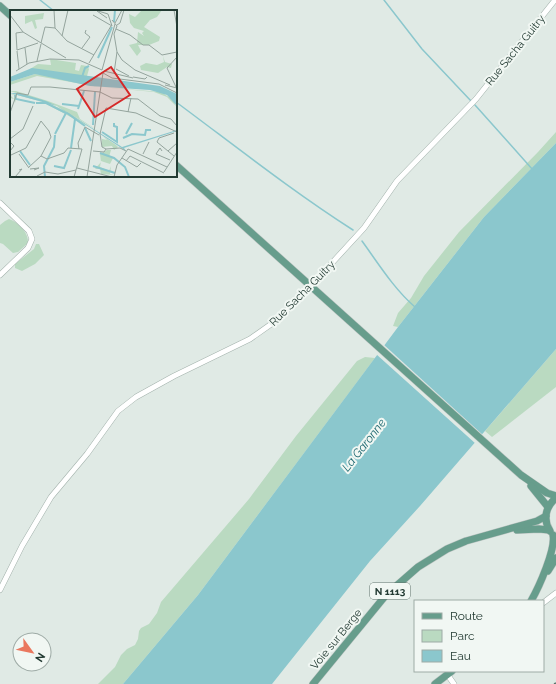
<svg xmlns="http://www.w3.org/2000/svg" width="556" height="684" font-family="Raleway,sans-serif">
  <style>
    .green { fill: #badac1 }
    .water { fill: #8bc7cd }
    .pier { fill: #e0eae5 }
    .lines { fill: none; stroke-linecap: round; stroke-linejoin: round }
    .stream { stroke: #8bc7cd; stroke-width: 1.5 }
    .minor-casing { stroke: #a3b2ac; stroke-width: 6 }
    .major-casing { stroke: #bdc4c2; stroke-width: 8 }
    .minor { stroke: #fff; stroke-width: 5 }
    .major { stroke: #679d8c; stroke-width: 7 }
    .rail { stroke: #5c756d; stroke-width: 1.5; stroke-dasharray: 8 4; stroke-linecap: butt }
    .minor-bridge-casing { stroke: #a3b2ac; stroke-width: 6; stroke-linecap: butt }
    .minor-bridge { stroke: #fff; stroke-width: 5 }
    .labels { text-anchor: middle; stroke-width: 4; stroke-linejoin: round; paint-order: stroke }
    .shield { fill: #f1f7f3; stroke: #60736c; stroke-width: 1 }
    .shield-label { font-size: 10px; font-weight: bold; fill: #223a32 }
    .street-label { font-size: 11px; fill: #223a32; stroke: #f1f7f3 }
    .water-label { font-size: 12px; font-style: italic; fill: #206a72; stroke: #f1f7f3 }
    .inset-river { fill: none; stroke: #8bc7cd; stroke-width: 2 }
    .inset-road { fill: none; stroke: #94a49d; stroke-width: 1 }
    .view { fill: #d62828; fill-opacity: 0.15; stroke: #d62828; stroke-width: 2 }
    .inset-edge { fill: none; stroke: #223a32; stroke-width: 2 }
  </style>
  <rect width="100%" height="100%" fill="#e0eae5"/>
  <g class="green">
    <polygon points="556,132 556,143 484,217 398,327 393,326 398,313 411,298 424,276 459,232 538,152"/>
    <path d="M9 219C18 222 29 233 28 243L18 252 13 253 3 244 0 243V225L5 221Z"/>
    <polygon points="36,244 39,244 44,255 35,264 22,271 15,268 15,264 34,249"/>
    <polygon points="556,349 556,387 492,437 485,431"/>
    <polygon points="365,357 375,358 198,595 123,684 98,684 115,667 121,655 127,649 135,645 138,639 139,631 141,628 149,624 157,613 161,602 249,499 296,436 357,361"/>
  </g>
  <polygon class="water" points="556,143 556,349 420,506 370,561 272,684 123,684 198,595 398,327 484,217"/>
  <polygon class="pier" points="383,344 484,436 476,444 376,354"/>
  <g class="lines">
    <g class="stream">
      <polyline points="40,0 54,11"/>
      <polyline points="384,0 422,49 471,101"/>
      <path d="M176 102C234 145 292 191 353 230"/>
      <polyline points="475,105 533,170"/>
      <path d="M362 241C378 263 394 289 415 307"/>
    </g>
    <g class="minor-casing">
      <g id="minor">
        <polyline points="0,203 29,231 32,239 28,248 0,275"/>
        <polyline points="320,276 364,228 397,181 476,99 555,0"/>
        <polyline points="0,590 22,546 51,497 87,454 118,411 136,397 174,376 250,339 277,320 299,298"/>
        <polyline points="543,603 556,593"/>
        <polyline points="447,674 454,684"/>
      </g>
    </g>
    <g class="major-casing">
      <g id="major">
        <polyline points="0,6 11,16"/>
        <polyline points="176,165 521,475 547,493 556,496"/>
        <polyline points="531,486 548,507"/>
        <polyline points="517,530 539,529 549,530"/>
        <path d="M550 531C543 520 545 507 556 498"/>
        <polyline points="548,571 556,558"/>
        <path d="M531 601C539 587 556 549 553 535"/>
        <polyline points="313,684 386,595 418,567 447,549 466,541 537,521 546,516"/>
        <polyline points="435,684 452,671"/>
      </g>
    </g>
    <use href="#minor" class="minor"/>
    <use href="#major" class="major"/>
    <polyline class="rail" points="554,684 556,683"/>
    <g class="minor-bridge-casing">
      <polyline id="minor-bridge" points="299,298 320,276"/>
    </g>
    <use href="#minor-bridge" class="minor-bridge"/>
  </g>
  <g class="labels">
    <rect class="shield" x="370" y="583" width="40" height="16" rx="3"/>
    <g class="shield-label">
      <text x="390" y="595">N 1113</text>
    </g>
    <g class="street-label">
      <text transform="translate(515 50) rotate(-51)" y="4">Rue Sacha Guitry</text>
      <text transform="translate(302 293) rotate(-45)" y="4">Rue Sacha Guitry</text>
      <text transform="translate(336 639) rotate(-51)" y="4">Voie sur Berge</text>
    </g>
    <g class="water-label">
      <text transform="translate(364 445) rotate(-52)" y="4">La Garonne</text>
    </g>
  </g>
  <g transform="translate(10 10)">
    <rect width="167" height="167" fill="#e0eae5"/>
    <path d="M132 0H152L147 7 140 10 134 17 150 27 149 31 139 35H128L131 41 127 46 119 35 127 33 128 22 134 26 132 23 134 21 124 18 120 13 119 4 125 7ZM34 3 33 9 25 10 27 18 25 19 22 11 15 14V6ZM153 46 155 52 162 54 161 58 157 57 148 63 131 60 130 56 136 53 147 55 154 52ZM40 49 66 53 65 60 69 61 71 55 77 56 79 59 77 66 91 69 20 59 28 54 41 55ZM25 64 38 65 89 77 27 66 0 75V72ZM91 77 151 82 162 89 167 97 157 87 144 82ZM0 81H6L38 91 67 102 70 109 90 122 47 96ZM0 84 11 85 40 94 56 101 81 118 33 92 7 85 5 93 4 89 0 88 1 86 4 89V85ZM93 126 106 135 108 137 104 140 102 136 92 137V129L97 130ZM97 140H101L99 147 103 148 100 154 91 151 90 157 99 161 101 156 100 164 104 165 91 164 90 159H85L91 152 90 144Z" fill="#badac1"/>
    <path d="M22 58 150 76 167 84V96L157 85 140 80 80 76 25 64 0 72V67ZM0 83H7L16 85 36 91 49 97 112 137 167 120V121L117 137 114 138 116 141 47 96Z" fill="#8bc7cd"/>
    <path class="inset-river" d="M104 12 105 0M88 48 102 17M72 67 75 58 79 56M5 85 6 89 25 93M26 93H36L56 103 45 124M52 94 69 96M68 99 74 81M57 103 75 116M83 115 85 82M75 118 81 131M92 122 107 132V117L104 116V113M116 124 122 113M113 128 122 124 135 125 136 120H141M61 138 65 109M10 141 20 155M90 143 104 148 115 157 119 167M44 156 54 158 61 140M83 156 105 163M35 167 34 156 44 137 45 125"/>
    <path class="inset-road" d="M44 0 45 18M85 0 98 4 102 16M164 0 167 17M87 1 97 8M0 5 13 22 56 48M83 5 102 16M102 10 107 16 104 24 107 42 104 63M105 13 112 0M107 15 110 13 114 0M45 18 57 31 84 45M106 19 120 25 133 35H139L152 45 167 42M52 26 58 0M31 33 35 17 45 18M15 38 17 54M72 38 80 27 75 23 76 20M7 40 6 23 13 22M7 40 28 33M7 41 9 59M107 42 112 50 125 60 160 75M27 51 31 34M79 53 101 16M106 59 119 66M92 60 105 14M6 61 19 53 40 49 69 50 92 60M94 61 123 68M93 63 102 68 149 74 167 83M123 67 135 69 137 67M155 75 167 78M166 77 157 58 167 47M118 102 121 88M0 103 7 83 18 85 21 77H40L90 82 102 88 128 89 150 106 161 109 167 116M164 123 149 128 147 132 164 146M0 129 13 119 23 96M0 132 4 136 0 141M69 139 68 133 75 117 89 125M96 139 92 137 90 124 96 98 126 103 167 122M83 141 94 142 96 139 110 138 116 141M152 141 150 138 146 144 160 150M158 141 167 133M9 144 19 158M133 144 139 132M1 145 16 138 31 111 39 121 41 127 31 146M112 148 127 157 131 153M116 151 120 146 154 163M19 157 31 146 37 149 54 143 58 138 72 139 64 167M67 158 102 167M20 159 29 158 24 160M154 162 167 142M27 166 35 162 48 164 66 160M5 167 12 159 9 160M77 167 93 63M104 167 107 155 118 139 157 157"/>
    <path class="view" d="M101 57 120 85 85 107 67 79Z"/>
    <rect width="167" height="167" class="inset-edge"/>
  </g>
  <rect x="414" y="600" width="130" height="72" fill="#f1f7f3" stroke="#9eaba6"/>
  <rect x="422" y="613" width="20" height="6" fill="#679d8c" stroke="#9eaba6"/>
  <text x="450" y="620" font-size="12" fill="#223a32">Route</text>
  <rect x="422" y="630" width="20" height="12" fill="#badac1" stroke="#9eaba6"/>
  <text x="450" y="640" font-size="12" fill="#223a32">Parc</text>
  <rect x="422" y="650" width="20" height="12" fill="#8bc7cd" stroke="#9eaba6"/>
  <text x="450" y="660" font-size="12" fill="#223a32">Eau</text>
  <g transform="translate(32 652) rotate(123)"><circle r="19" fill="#f1f7f3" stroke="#9eaba6"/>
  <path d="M0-3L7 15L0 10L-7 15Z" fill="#ea785f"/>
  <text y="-6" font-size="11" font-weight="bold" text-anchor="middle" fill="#223a32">N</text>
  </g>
</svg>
